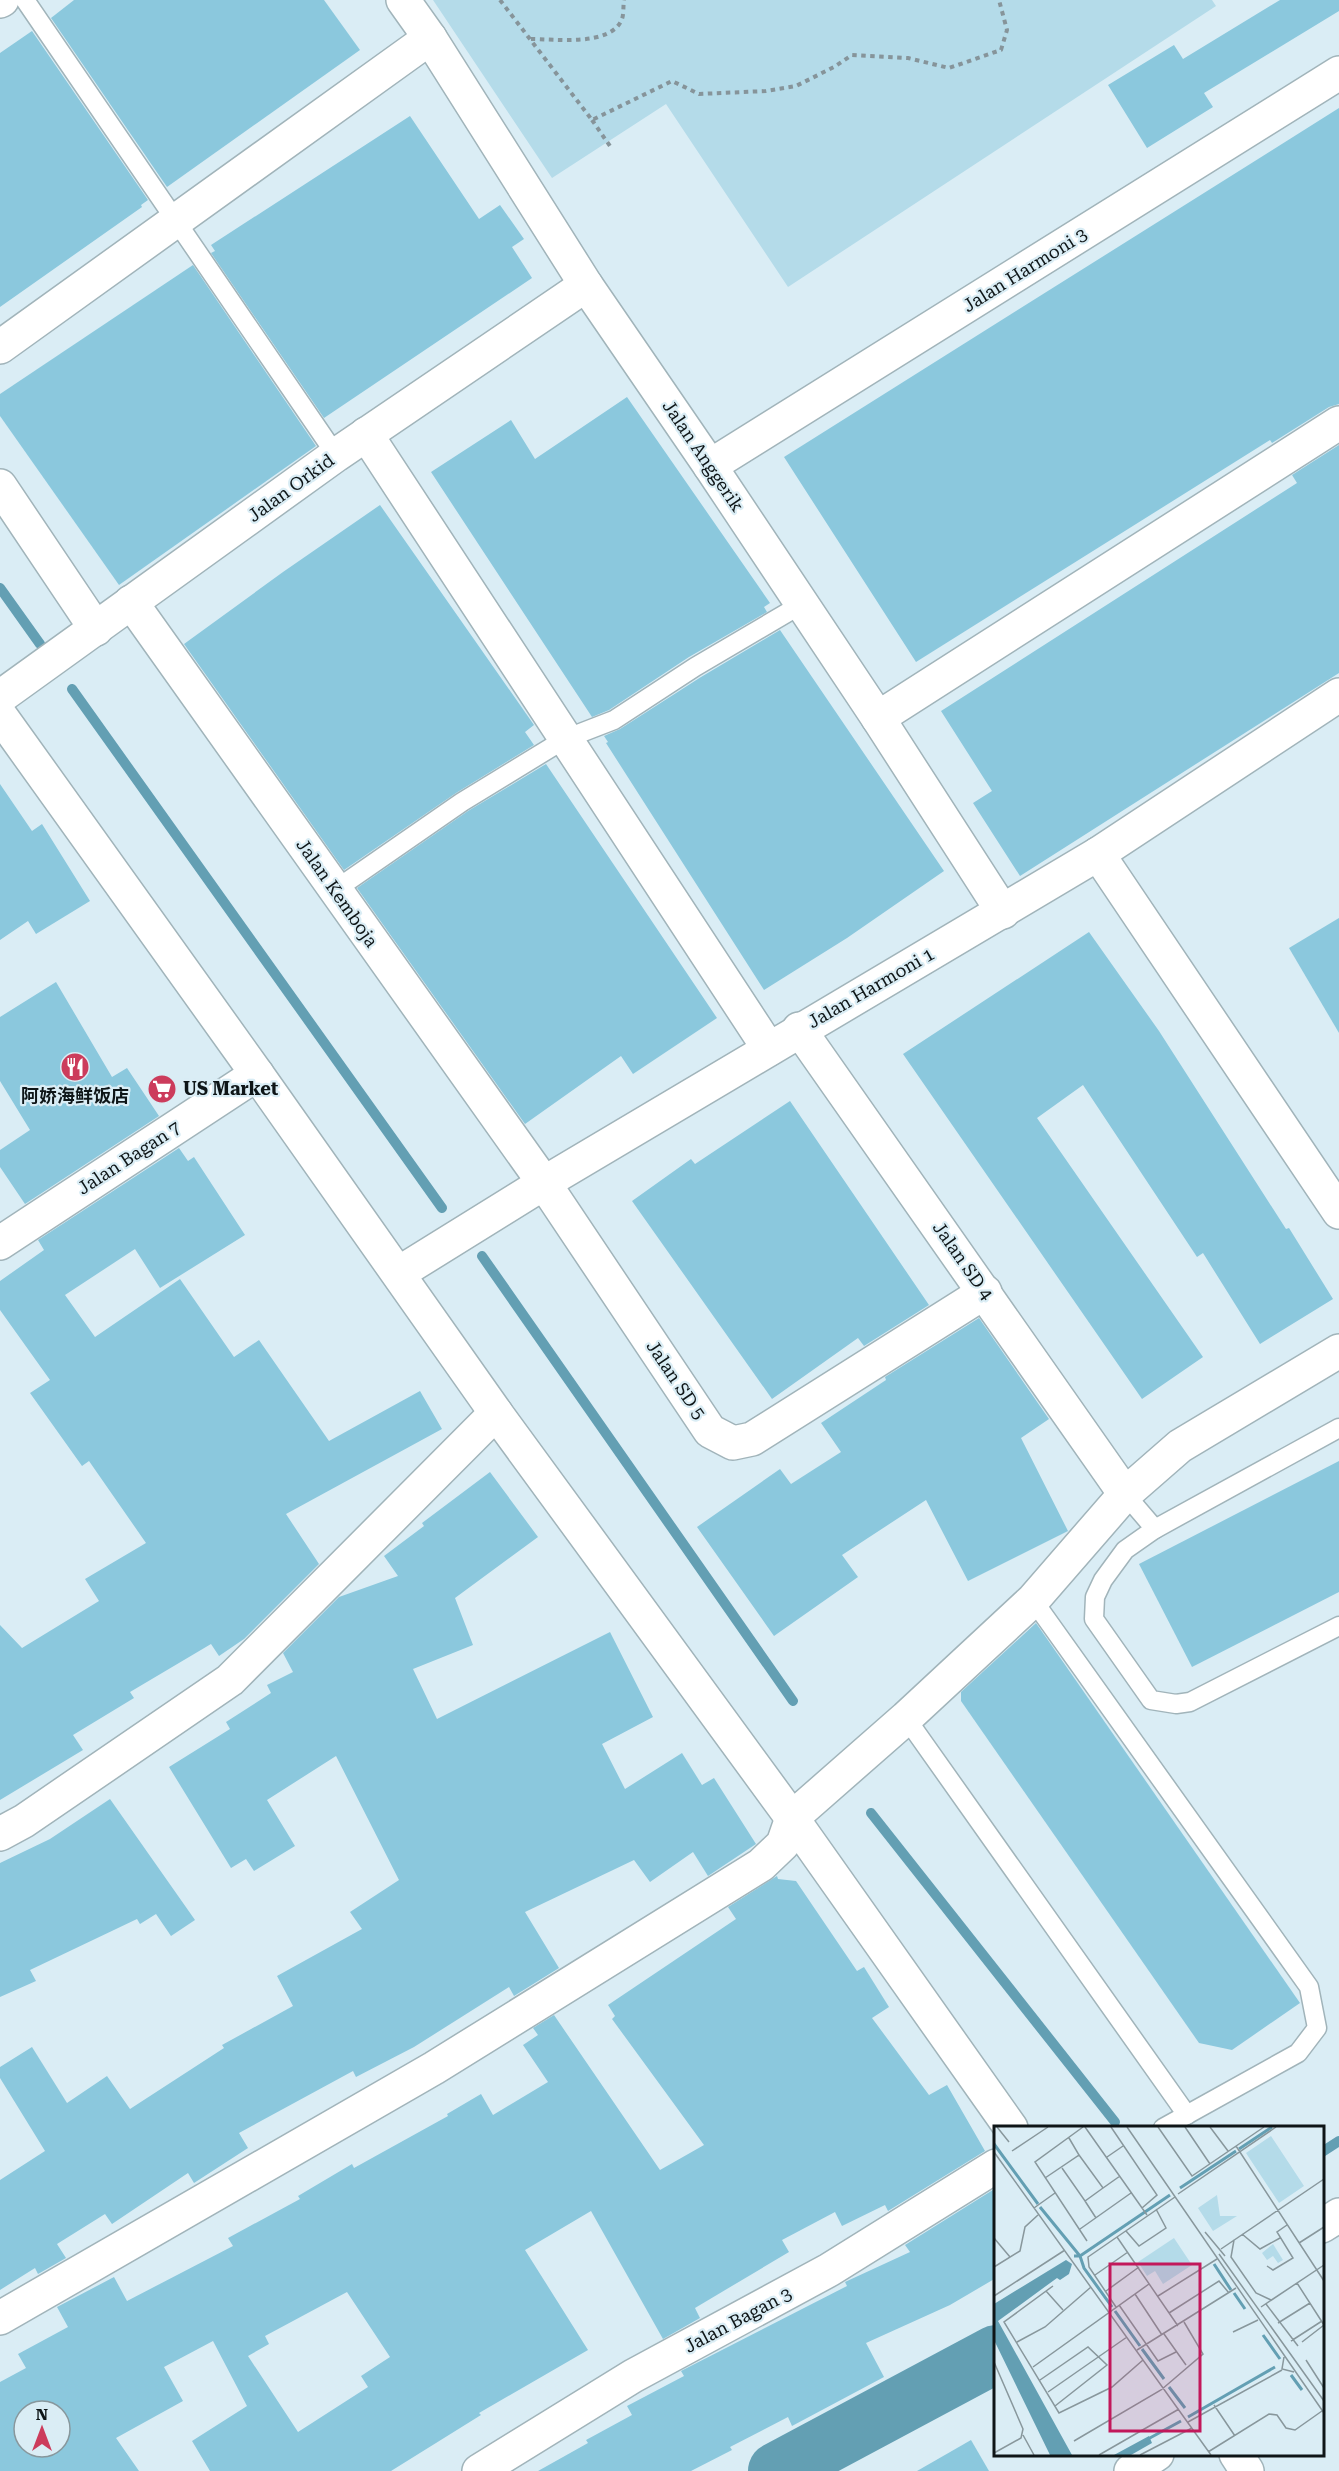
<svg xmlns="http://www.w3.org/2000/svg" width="1339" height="2471" font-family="'Roboto Serif','Noto Sans SC',serif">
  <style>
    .green { fill: #b4dbe9 }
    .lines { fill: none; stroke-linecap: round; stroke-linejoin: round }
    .stream { stroke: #639fb3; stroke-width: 10 }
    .river { stroke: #639fb3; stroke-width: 58 }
    .building { fill: #8bc8dd; fill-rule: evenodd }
    .service-casing { stroke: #a1b4ba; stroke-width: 21 }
    .minor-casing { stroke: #a1b4ba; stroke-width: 36 }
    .tertiary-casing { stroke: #a1b4ba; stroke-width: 36 }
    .path { stroke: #86949a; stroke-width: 4; stroke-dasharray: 4.5 4.5; stroke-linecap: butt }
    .service { stroke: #fff; stroke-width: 18 }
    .minor { stroke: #fff; stroke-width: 33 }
    .tertiary { stroke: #fff; stroke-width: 33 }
    .labels { text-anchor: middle; stroke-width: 4.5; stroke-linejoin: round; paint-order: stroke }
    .street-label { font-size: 18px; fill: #0e1517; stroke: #daedf5 }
    .poi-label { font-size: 18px; font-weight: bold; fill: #0e1517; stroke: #daedf5; text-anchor: start }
    .inset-river { fill: none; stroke: #639fb3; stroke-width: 3 }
    .inset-road { fill: none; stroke: #88979c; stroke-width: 1.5 }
    .view { fill: #c2185b; fill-opacity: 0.15; stroke: #c2185b; stroke-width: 3 }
    .inset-edge { fill: none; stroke: #0e1517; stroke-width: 3 }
  </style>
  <rect width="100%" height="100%" fill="#daedf5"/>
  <polygon class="green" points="433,0 1212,0 1216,6 788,287 666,104 552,178"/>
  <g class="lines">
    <g class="stream">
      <polyline points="0,588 40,644"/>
      <polyline points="72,689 442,1208"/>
      <polyline points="482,1256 793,1701"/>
      <polyline points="871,1813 1115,2122"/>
      <polyline points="1322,2152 1339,2141"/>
    </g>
    <polyline class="river" points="777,2471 996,2354"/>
  </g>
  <g class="building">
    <polygon points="74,0 324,0 360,50 167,187 51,18"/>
    <polygon points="1280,0 1339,0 1339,11 1204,93 1213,107 1147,148 1108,85 1174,45 1183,59"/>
    <polygon points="32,31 148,200 141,205 142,207 0,307 0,53"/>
    <polygon points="1339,108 1339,404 1329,407 1272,443 1270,440 916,662 784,457"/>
    <polygon points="410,116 479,219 500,205 524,239 512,247 532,278 324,418 211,253 215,251 211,245"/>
    <polygon points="193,265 316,446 119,585 0,416 0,394"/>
    <polygon points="627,397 770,603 764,607 767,612 689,657 609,710 592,717 431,472 511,420 535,459"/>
    <polygon points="1339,445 1339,673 1020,876 973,803 992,791 941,711 1297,483 1292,475"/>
    <polygon points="380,505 534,725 525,732 534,745 456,793 344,870 184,644 283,572"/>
    <polygon points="780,630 944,871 847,938 764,990 606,743 608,742 604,736 620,729 701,677"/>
    <polygon points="546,764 717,1018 633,1074 621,1056 525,1124 357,888 468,811"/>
    <polygon points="0,784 32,831 42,824 90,901 36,934 28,921 0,940"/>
    <polygon points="1339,918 1339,1033 1289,948"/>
    <polygon points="1089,932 1159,1031 1286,1229 1289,1228 1333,1299 1260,1344 1203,1253 1197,1257 1083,1085 1037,1118 1203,1357 1142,1399 903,1054"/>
    <polygon points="56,982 112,1077 127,1068 159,1116 25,1204 0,1167 0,1150 30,1130 0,1081 0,1017"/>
    <polygon points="790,1101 929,1305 864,1346 858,1338 772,1399 632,1201 691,1159 695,1164"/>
    <polygon points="179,1148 188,1161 194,1157 245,1235 160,1288 135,1249 65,1295 95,1337 180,1279 234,1357 259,1340 329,1441 420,1391 442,1429 286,1514 319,1564 244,1639 219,1656 211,1644 130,1692 134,1698 73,1735 83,1750 0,1800 0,1625 22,1648 99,1601 85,1579 146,1543 89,1461 82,1466 30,1393 50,1380 0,1310 0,1281 44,1250 38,1240"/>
    <polygon points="979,1318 1049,1419 1021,1438 1068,1531 968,1581 926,1500 842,1555 858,1577 774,1636 697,1527 780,1469 791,1484 841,1452 821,1423 886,1380 885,1377"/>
    <polygon points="1339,1461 1339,1592 1192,1667 1139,1564"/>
    <polygon points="490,1472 538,1537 455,1598 473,1645 413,1669 437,1719 610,1632 653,1717 602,1744 625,1789 682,1753 702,1785 714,1778 756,1844 708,1876 693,1852 650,1882 634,1860 525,1912 559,1968 514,1996 509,1987 414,2047 356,2077 353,2071 239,2133 248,2148 194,2183 188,2173 112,2224 105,2214 57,2244 66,2258 38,2274 35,2268 0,2290 0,2180 45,2151 0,2078 0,2067 32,2047 67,2103 107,2076 130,2109 224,2048 222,2045 293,2006 277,1976 362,1929 350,1912 399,1880 336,1756 267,1800 295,1846 254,1871 246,1859 231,1868 169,1767 230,1729 226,1722 271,1693 267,1685 293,1672 283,1653 339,1597 398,1576 384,1556 424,1526 422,1523"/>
    <polygon points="1036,1623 1300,2003 1232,2050 1199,2043 961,1701 961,1692"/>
    <polygon points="110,1799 195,1920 171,1936 156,1914 140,1924 137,1919 30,1970 36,1981 0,1997 0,1863 50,1839"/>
    <path d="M777 1876 778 1879 796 1881 857 1971 864 1967 889 2007 872 2018 929 2095 947 2085 985 2151 888 2211 885 2205 842 2226 835 2212 782 2240 789 2252 695 2308 700 2318 663 2339 591 2211 525 2250 588 2350 479 2413 481 2415 391 2471H210L192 2441 247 2406 213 2341 164 2367 183 2401 116 2438 139 2471H0V2382L26 2368 18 2354 68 2327 57 2307 114 2277 127 2301 233 2246 228 2238 300 2199 298 2196 352 2164 354 2168 448 2116 447 2114 481 2094 493 2115 548 2082 523 2045 538 2035 533 2028 554 2015 660 2170 704 2145 612 2019 615 2016 608 2005 736 1919 728 1907ZM347 2292 390 2357 361 2376 368 2387 298 2432 248 2356 269 2344 265 2336ZM24 2411H60V2447H24Z"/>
    <polygon points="996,2188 996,2278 950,2305 866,2343 884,2377 792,2426 788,2417 730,2447 732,2450 691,2471 538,2471 588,2443 586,2440 632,2415 627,2406 684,2376 681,2371 847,2286 845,2282 910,2252 905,2245"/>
    <polygon points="971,2440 989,2471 917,2471"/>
  </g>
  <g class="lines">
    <g class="service-casing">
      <g id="service">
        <polyline points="25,0 336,455"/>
        <polyline points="335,890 462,802 565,739 614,720 695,667 802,604"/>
        <polyline points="1339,1428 1155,1529 1125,1550 1103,1580 1095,1597 1094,1619 1151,1700 1176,1704 1190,1702 1339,1626"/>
        <polyline points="1125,1494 1155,1529"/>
        <polyline points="1033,1600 1309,1987 1317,2028 1298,2053 1163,2128"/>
        <polyline points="906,1718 1187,2115"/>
      </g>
    </g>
    <g class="minor-casing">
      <g id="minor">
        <polyline points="403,0 430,38 586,285 710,466 878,718 1003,912"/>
        <polyline points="0,1 2,0"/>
        <polyline points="0,347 430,38"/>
        <polyline points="366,434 769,1049"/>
        <polyline points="710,466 1339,73"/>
        <polyline points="0,486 96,629"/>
        <polyline points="131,602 544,1183 710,1431 733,1443 752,1439 985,1292"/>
        <polyline points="0,697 336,455 586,285"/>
        <polyline points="878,718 1339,423"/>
        <polyline points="1098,854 1339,1212"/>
        <polyline points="799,1029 1125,1494"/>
        <polyline points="0,1243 257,1074"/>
        <polyline points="399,1273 544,1183 1098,854 1339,695"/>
        <polyline points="0,1834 24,1821 230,1680 496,1413"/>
        <polyline points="1322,2226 1339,2215"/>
        <polyline points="0,2318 434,2068 761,1865 783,1844 792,1818 906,1718 1033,1600 1125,1494 1180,1446 1339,1351"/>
        <polyline points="479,2471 633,2376 829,2270 996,2166"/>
        <polyline points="1131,2471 1157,2454"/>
      </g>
    </g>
    <g class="tertiary-casing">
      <g id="tertiary">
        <polyline points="0,715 257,1074 496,1413 792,1818 1011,2128"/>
        <polyline points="1236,2454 1247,2471"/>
      </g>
    </g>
    <g class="path">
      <polyline points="500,0 592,120 672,81 699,94 766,91 796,86 834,67 852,55 908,58 949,68 1001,50 1007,30 999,0"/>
      <path d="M531 39C555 39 611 47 622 19 624 13 623 6 624 0"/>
      <polyline points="592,120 612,149"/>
    </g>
    <use href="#service" class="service"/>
    <use href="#minor" class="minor"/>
    <use href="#tertiary" class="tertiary"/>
  </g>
  <defs>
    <g id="restaurant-disc" transform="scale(1.5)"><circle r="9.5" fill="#cc3c5c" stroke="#daedf5"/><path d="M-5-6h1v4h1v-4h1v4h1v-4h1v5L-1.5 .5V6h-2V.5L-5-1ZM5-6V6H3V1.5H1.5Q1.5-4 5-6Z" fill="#fff"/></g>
    <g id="supermarket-disc" transform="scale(1.5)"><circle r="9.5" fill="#cc3c5c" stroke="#daedf5"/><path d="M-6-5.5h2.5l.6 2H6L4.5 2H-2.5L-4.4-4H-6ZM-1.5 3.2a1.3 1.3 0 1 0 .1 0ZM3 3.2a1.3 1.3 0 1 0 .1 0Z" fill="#fff"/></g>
  </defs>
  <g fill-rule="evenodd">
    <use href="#restaurant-disc" x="75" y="1067"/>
    <use href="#supermarket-disc" x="162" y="1089"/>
  </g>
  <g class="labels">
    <g class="street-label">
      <text transform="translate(1025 270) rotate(-32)" y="6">Jalan Harmoni 3</text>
      <text transform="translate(703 456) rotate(56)" y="6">Jalan Anggerik</text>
      <text transform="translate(291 488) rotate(-36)" y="6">Jalan Orkid</text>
      <text transform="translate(337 893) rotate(55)" y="6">Jalan Kemboja</text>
      <text transform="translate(871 988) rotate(-30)" y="6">Jalan Harmoni 1</text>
      <text transform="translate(129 1158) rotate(-33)" y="6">Jalan Bagan 7</text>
      <text transform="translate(963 1261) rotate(55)" y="6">Jalan SD 4</text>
      <text transform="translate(676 1380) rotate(56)" y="6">Jalan SD 5</text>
      <text transform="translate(738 2320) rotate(-28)" y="6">Jalan Bagan 3</text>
    </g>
    <g class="poi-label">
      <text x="183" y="1095">US Market</text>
      <text x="75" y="1102" text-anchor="middle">阿娇海鲜饭店</text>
    </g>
  </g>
  <g transform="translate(994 2126)">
    <rect width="330" height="330" fill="#daedf5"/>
    <path d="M277 10 310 60 285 77 252 27ZM223 69 226 90H243L219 105 204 82ZM180 112 198 139 169 158 161 145 153 150 144 136ZM279 118 289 134 284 137 279 130 273 134 268 127Z" fill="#b4dbe9"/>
    <path d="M72 134 78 138 75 148 66 154 63 152 4 195 78 329H56L0 214V178ZM155 310 158 317 137 329H120Z" fill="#639fb3"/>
    <path class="inset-river" d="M0 18 44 78M245 23 278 1M186 62 242 25M46 81 86 130 90 142 118 181M80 130H86L176 69M220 138 237 164M240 167 251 183M121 185 146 220M269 209 286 233M148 223 170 253M297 249 308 264M175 261 191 282M194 291 281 241M154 313 187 295"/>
    <path class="inset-road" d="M3 1 15 16M89 1 41 36 93 115M91 1 153 89M117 1 163 69 148 82M133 1 330 287M164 1 198 50 270 1M191 1 216 38M216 1 234 25M242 20 330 155M18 25 54 1M0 26 217 329M85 29 109 62 126 50M113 31 129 20M68 42 91 75 109 62M51 52 85 29 75 12M184 68 282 1M91 75 102 92M40 82 61 67M86 103 137 67M132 105 145 120 172 102 162 83M211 106 231 130M248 108 266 123 286 112M123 111 184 200M0 112 16 131M240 114 237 131 262 167 277 174M305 117 330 101M227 123 330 53M225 128 330 275M273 140 279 144 299 132 283 106 293 99M0 141 26 125 31 101 44 89M101 149 134 126M303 157 330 199M59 160 10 196 65 287 118 261 149 234M52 165 69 184M112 165 145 141M141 168 168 209M0 170 71 124M164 170 223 133M272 178 304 220M125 179 164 235 182 226M122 181 95 141 94 131 181 71M267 181 330 139M175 187 225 155 235 167M284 197 316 177M239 206 264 194M170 208 192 239M297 215 328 195M23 216 51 201 97 161M308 216 330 199M143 224 242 162M290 231 288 243 300 246M312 234 330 262M0 236 29 303 27 312 0 327M39 241 155 158M46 254 94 221 113 239 61 280M54 266 133 211M220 279 241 310M194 296 288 244M29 309 40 329M80 315 167 264 209 228 190 196M214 326 275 288 283 289 292 302 301 304 328 285M105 329 185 283M146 329 198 302"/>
    <path class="view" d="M116 138H206V305H116Z"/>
    <rect width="330" height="330" class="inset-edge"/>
  </g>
  <g transform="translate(42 2429)"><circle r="28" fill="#daedf5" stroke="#88979c" stroke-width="1.5"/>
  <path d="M0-4.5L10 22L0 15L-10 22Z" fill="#cc3c5c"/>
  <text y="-9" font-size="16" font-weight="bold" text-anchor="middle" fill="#0e1517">N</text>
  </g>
</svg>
